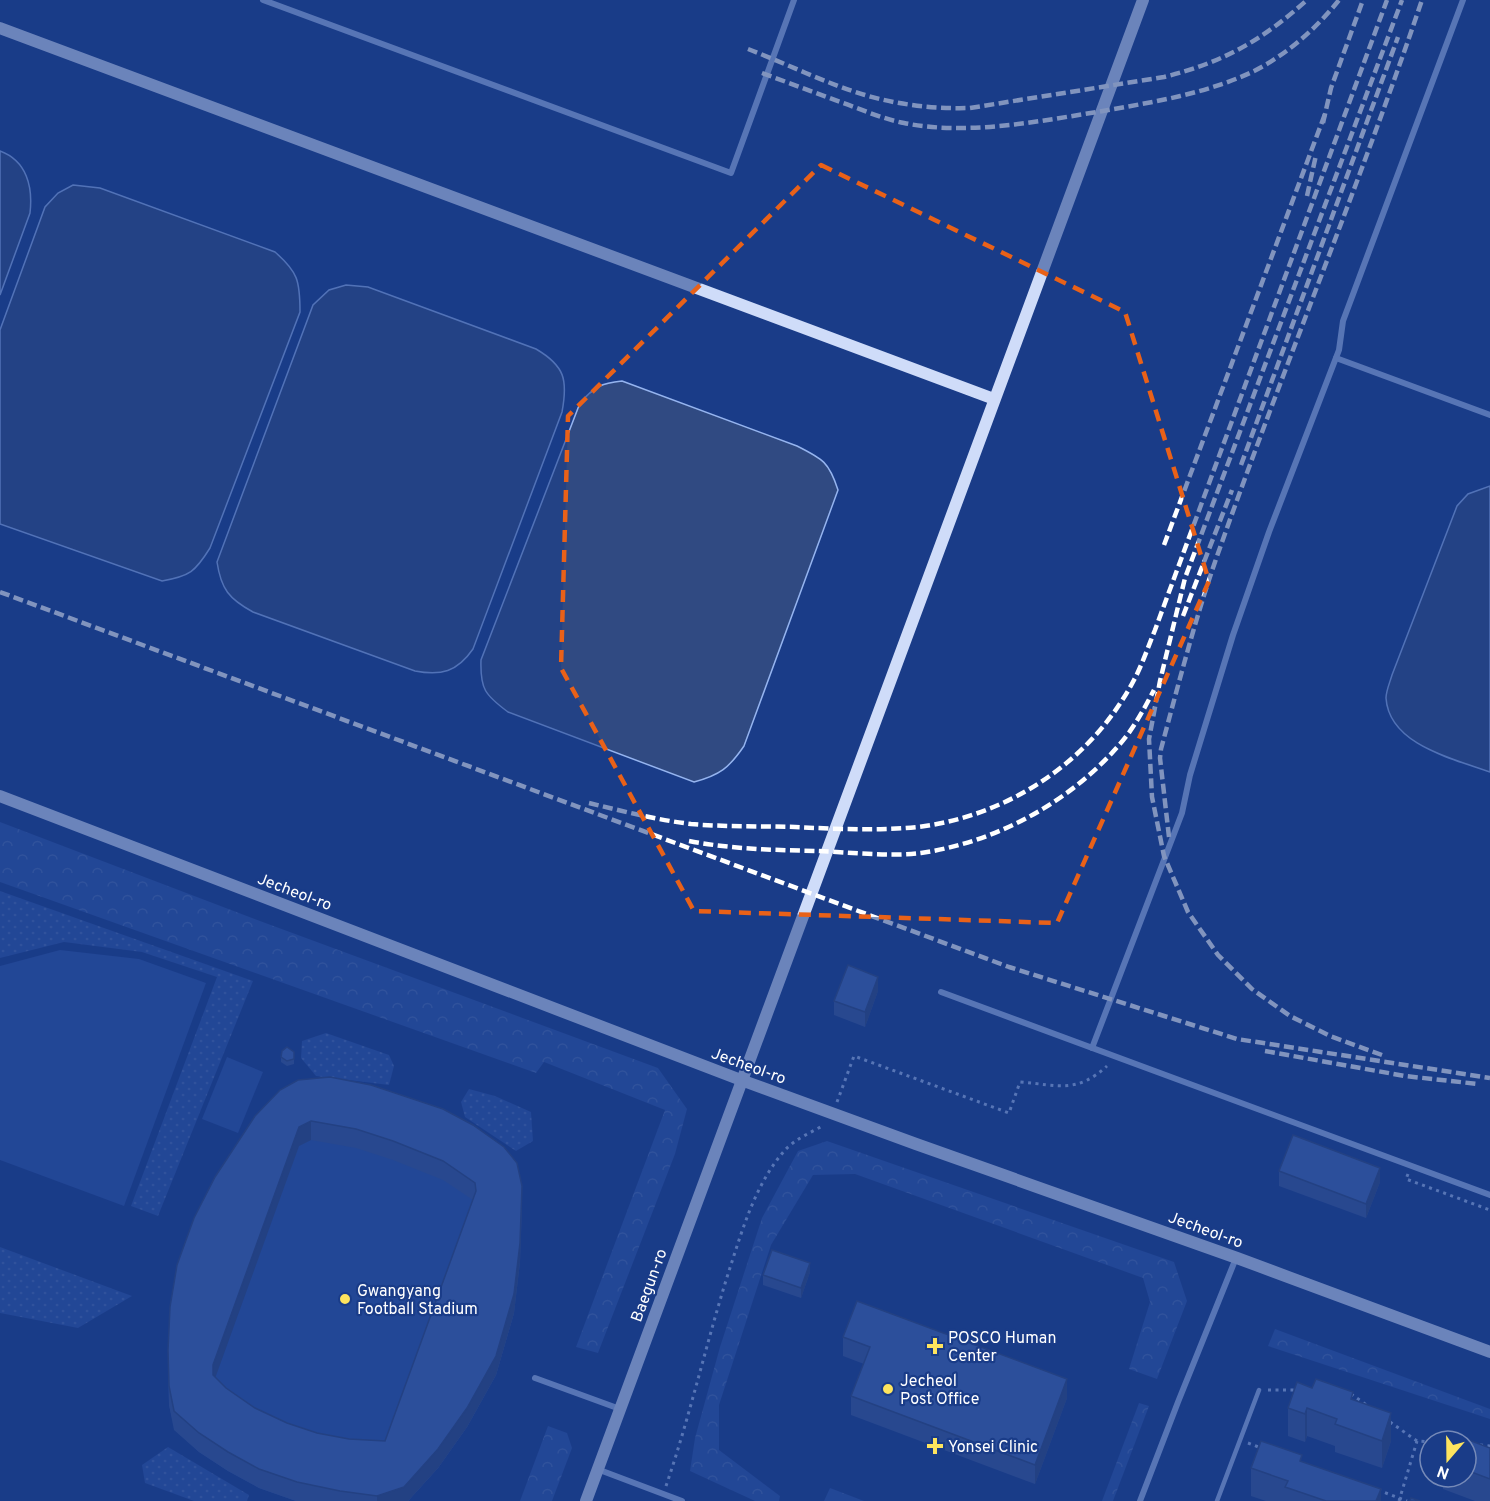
<svg xmlns="http://www.w3.org/2000/svg" width="1490" height="1501" font-family="Overpass,sans-serif">
  <style>
    .grass { fill: url(#grass-dots) }
    .forest { fill: url(#forest-crowns) }
    .pitch { fill: #2d54a6 }
    .water { fill: #304a82; stroke: #95b4ef; stroke-width: 1.5 }
    .lines { fill: none; stroke-linecap: round; stroke-linejoin: round }
    .path { stroke: #a2bbec; stroke-width: 3; stroke-dasharray: 3 4.5; stroke-linecap: butt }
    .lane { stroke: #a2bbec; stroke-width: 4.5 }
    .street { stroke: #a2bbec; stroke-width: 6 }
    .secondary { stroke: #cfdcf9; stroke-width: 12 }
    .rail { stroke: #fff; stroke-width: 4.5; stroke-dasharray: 10 4.5; stroke-linecap: butt }
    .wall { fill: #3a5898; fill-rule: evenodd }
    .shaded-wall { fill: #2f477c }
    .building { fill: #4366b1; stroke: #2f477c; stroke-width: 1.5; fill-rule: evenodd }
    .marked { fill: none; stroke: #e96118; stroke-width: 4.5; stroke-dasharray: 12 8; stroke-linejoin: round }
    .poi-dot { fill: #fee45e; stroke: #1a3c88; stroke-width: 2 }
    .labels { text-anchor: middle; stroke-width: 4.5; stroke-linejoin: round; paint-order: stroke }
    .street-label { font-size: 16px; fill: #fff; stroke: #1a3c88 }
    .poi-label { font-size: 16px; fill: #fff; stroke: #1a3c88; text-anchor: start }
  </style>
  <defs>
    <pattern id="grass-dots" width="8" height="8" patternUnits="userSpaceOnUse" patternTransform="scale(1.5)"><rect width="8" height="8" fill="#2d54a6"/><path d="M2 2h.1M6 6h.1" fill="none" stroke="#4c6eb3" stroke-width="1.8" stroke-linecap="round"/></pattern>
    <pattern id="forest-crowns" width="20" height="18" patternUnits="userSpaceOnUse" patternTransform="scale(1.5)"><rect width="20" height="18" fill="#2d54a6"/><path d="M2 6a3 3 0 1 1 6 0M12 15a3 3 0 1 1 6 0" fill="none" stroke="#4c6eb3"/></pattern>
  </defs>
  <rect width="100%" height="100%" fill="#1a3c88"/>
  <g class="grass">
    <polygon points="0,891 253,981 158,1216 131,1206 217,977 142,952 64,942 0,958"/>
    <polygon points="326,1033 389,1055 394,1066 389,1085 316,1076 301,1058 302,1041"/>
    <polygon points="469,1089 495,1096 531,1112 533,1141 516,1151 465,1117 461,1102"/>
    <polygon points="0,1247 132,1296 78,1328 0,1313"/>
    <polygon points="168,1447 249,1495 247,1501 194,1501 145,1483 142,1465"/>
  </g>
  <g class="forest">
    <polygon points="0,822 260,921 658,1068 687,1109 675,1154 598,1353 576,1347 665,1110 544,1062 536,1073 0,882"/>
    <polygon points="827,1141 1174,1262 1187,1301 1157,1379 1129,1369 1150,1302 1143,1278 855,1174 813,1175 771,1245 719,1405 719,1450 780,1496 779,1501 755,1501 690,1471 695,1438 720,1347 762,1218 798,1151"/>
    <polygon points="1275,1329 1490,1409 1490,1419 1268,1346"/>
    <polygon points="1139,1403 1149,1406 1113,1501 1102,1501"/>
    <polygon points="548,1426 567,1433 572,1448 552,1501 520,1501"/>
    <polygon points="830,1488 864,1501 824,1501"/>
  </g>
  <g class="pitch">
    <polygon points="60,950 139,959 206,983 124,1206 0,1160 0,966"/>
    <polygon points="227,1057 263,1072 238,1133 202,1119"/>
    <polygon points="255,1135 473,1144 514,1313 496,1375 467,1427 438,1468 408,1501 296,1501 259,1488 228,1471 199,1452 175,1430 169,1405 168,1369"/>
  </g>
  <g class="water">
    <path d="M0 151C27 161 33 187 30 213L0 295Z"/>
    <path d="M73 185 100 188 275 252C298 272 300 281 300 312L210 548C195 572 190 576 162 581L0 524V330L45 207 58 193Z"/>
    <path d="M346 285 368 287 536 349C565 366 568 380 562 412L473 649C457 672 441 676 415 671L253 612C229 599 221 589 217 562L313 305 329 290Z"/>
    <path d="M622 381 797 446C823 459 829 462 838 490L744 746C729 768 720 775 694 782L508 712C485 695 480 689 481 660L580 403C594 387 601 383 622 381Z"/>
    <path d="M1490 486V772C1454 759 1389 745 1386 698 1386 691 1390 682 1392 675L1457 506 1468 494Z"/>
  </g>
  <g class="lines">
    <g class="path">
      <path d="M837 1102 854 1056 1009 1113 1020 1082C1059 1085 1076 1094 1107 1066"/>
      <polyline points="1408,1174 1406,1179 1490,1210"/>
      <polyline points="1268,1390 1298,1390"/>
      <polyline points="1351,1394 1368,1406"/>
      <polyline points="1390,1422 1417,1441 1430,1442"/>
      <polyline points="1248,1443 1261,1448"/>
      <polyline points="1480,1445 1490,1446"/>
      <path d="M666 1486C690 1416 706 1344 728 1274 742 1231 755 1184 785 1150 795 1139 812 1132 824 1125"/>
      <polyline points="1378,1490 1407,1501"/>
      <polyline points="1399,1501 1417,1441"/>
    </g>
    <polyline class="lane" points="1217,1501 1259,1390"/>
    <g class="street">
      <polyline points="263,0 731,173 794,0"/>
      <polyline points="1336,358 1490,415"/>
      <polyline points="941,992 1490,1195"/>
      <polyline points="1092,1048 1182,813 1190,775 1233,635 1269,532 1339,350 1343,321 1463,0"/>
      <polyline points="535,1378 620,1409"/>
      <polyline points="597,1469 682,1501"/>
      <polyline points="1140,1501 1178,1402 1236,1258"/>
    </g>
    <g class="secondary">
      <polyline points="0,28 994,399"/>
      <polyline points="0,796 741,1080 916,1144 1237,1258 1490,1352"/>
      <polyline points="586,1501 1143,0"/>
    </g>
    <g class="rail">
      <path d="M748 49C785 63 827 84 865 95 899 105 934 109 970 108L1164 77C1224 62 1261 41 1307 0"/>
      <path d="M762 73C789 83 816 93 843 103 863 110 883 119 904 123 967 136 1040 121 1103 111 1153 102 1205 94 1252 72 1285 56 1316 29 1339 0"/>
      <polyline points="1323,123 1331,88 1363,0"/>
      <polyline points="1307,196 1316,155"/>
      <polyline points="1241,465 1398,37"/>
      <polyline points="1164,545 1325,114"/>
      <polyline points="0,592 1009,967 1237,1039 1490,1078"/>
      <polyline points="1183,616 1232,490"/>
      <path d="M589 803C622 811 657 820 691 824 725 827 761 826 795 827 835 829 877 831 918 827 1008 816 1091 762 1134 680 1142 665 1148 647 1155 630L1387 0"/>
      <path d="M1169 837 1160 758 1161 749C1178 686 1194 623 1215 562 1281 373 1358 189 1422 0"/>
      <path d="M689 841C731 849 773 850 816 851 848 852 889 857 921 853 997 842 1070 802 1120 744 1134 728 1144 709 1154 690"/>
      <polyline points="1265,1051 1405,1076 1478,1084"/>
      <polyline points="1382,1055 1330,1036 1290,1016 1252,989 1218,955 1188,912 1164,856 1152,797 1149,739 1160,681 1185,578 1402,0"/>
    </g>
  </g>
  <g class="wall">
    <polygon points="878,991 865,1027 834,1015 834,1001"/>
    <polygon points="294,1052 294,1064 287,1066 281,1062 281,1057"/>
    <path d="M330 1077 522 1205 520 1262 514 1313 496 1375 467 1427 438 1468 408 1501H296L259 1488 228 1471 199 1452 174 1430 169 1405 168 1350ZM311 1140 356 1148 393 1160 443 1180 473 1200 385 1441 349 1439 317 1433 287 1423 255 1408 226 1388 215 1377 299 1146Z"/>
    <polygon points="1279,1171 1380,1182 1366,1218 1279,1186"/>
    <polygon points="810,1272 801,1298 763,1285 763,1275"/>
    <polygon points="843,1337 1067,1398 1035,1484 851,1415 851,1396 864,1364 843,1356"/>
    <polygon points="1312,1388 1353,1399 1391,1441 1382,1468 1335,1452 1335,1446 1307,1436 1305,1442 1288,1436 1288,1408"/>
    <polygon points="1466,1441 1490,1448 1490,1501 1475,1501 1443,1489 1443,1477 1466,1477"/>
    <polygon points="1302,1462 1381,1501 1266,1501 1251,1496 1251,1468"/>
  </g>
  <g class="shaded-wall">
    <polygon points="878,977 878,991 865,1027 865,1012"/>
    <polygon points="311,1121 311,1140 299,1146 213,1384 213,1365 299,1127"/>
    <polygon points="1380,1168 1380,1182 1366,1218 1366,1204"/>
    <polygon points="522,1186 520,1262 514,1313 496,1375 467,1427 438,1468 408,1501 377,1501 377,1496"/>
    <polygon points="810,1263 810,1272 801,1298 801,1288"/>
    <polygon points="1067,1379 1067,1398 1035,1484 1035,1465"/>
    <polygon points="1307,1408 1307,1436 1305,1442 1305,1414"/>
    <polygon points="1391,1413 1391,1441 1382,1468 1382,1441"/>
    <polygon points="1381,1489 1381,1501 1376,1501"/>
  </g>
  <g class="building">
    <polygon points="848,965 878,977 865,1012 834,1001"/>
    <polygon points="287,1047 294,1052 294,1059 287,1061 281,1057 282,1051"/>
    <path d="M330 1077 371 1085 443 1109 473 1125 504 1147 517 1163 522 1186 520 1243 514 1294 496 1356 467 1408 438 1449 404 1487 377 1496 340 1491 297 1482 259 1469 228 1452 199 1433 174 1411 169 1386 168 1350 170 1307 177 1265 194 1218 215 1177 255 1116 280 1090 298 1080ZM311 1121 356 1129 393 1141 443 1161 475 1183 476 1191 385 1441 349 1439 317 1433 287 1423 255 1408 226 1388 213 1375V1365L299 1127Z"/>
    <polygon points="1293,1135 1380,1168 1366,1204 1279,1171"/>
    <polygon points="772,1250 810,1263 801,1288 763,1275"/>
    <polygon points="857,1301 1067,1379 1035,1465 851,1396 870,1347 843,1337"/>
    <polygon points="1316,1379 1353,1392 1351,1399 1391,1413 1382,1441 1335,1424 1337,1419 1307,1408 1305,1414 1288,1408 1297,1382 1312,1388"/>
    <polygon points="1453,1434 1490,1448 1490,1479 1466,1470 1466,1441 1450,1441"/>
    <polygon points="1261,1441 1302,1455 1300,1461 1381,1489 1376,1501 1326,1501 1285,1487 1288,1481 1251,1468"/>
    <polygon points="1411,1498 1420,1501 1410,1501"/>
  </g>
  <path d="M0 0H1490V1501H0ZM821 165 1125 312 1209 581 1057 923 694 911 561 668 568 416Z" fill="#1a3c88" fill-opacity=".55" fill-rule="evenodd"/>
  <path class="marked" d="M821 165 1125 312 1209 581 1057 923 694 911 561 668 568 416Z"/>
  <g class="poi-dot">
    <circle cx="345" cy="1299" r="6"/>
    <path d="M932 1337h6v6h6v6h-6v6h-6v-6h-6v-6h6z"/>
    <circle cx="888" cy="1389" r="6"/>
    <path d="M932 1437h6v6h6v6h-6v6h-6v-6h-6v-6h6z"/>
  </g>
  <g class="labels">
    <g class="street-label">
      <text transform="translate(295 891) rotate(21)" y="6">Jecheol-ro</text>
      <text transform="translate(749 1065) rotate(20)" y="6">Jecheol-ro</text>
      <text transform="translate(1206 1229) rotate(20)" y="6">Jecheol-ro</text>
      <text transform="translate(648 1285) rotate(-70)" y="6">Baegun-ro</text>
    </g>
    <g class="poi-label">
      <text x="357" y="1296">Gwangyang<tspan x="357" dy="18">Football Stadium</tspan></text>
      <text x="948" y="1343">POSCO Human<tspan x="948" dy="18">Center</tspan></text>
      <text x="900" y="1386">Jecheol<tspan x="900" dy="18">Post Office</tspan></text>
      <text x="948" y="1452">Yonsei Clinic</text>
    </g>
  </g>
  <g transform="translate(1448 1459) rotate(200)"><circle r="28" fill="#1a3c88" stroke="#768ab8" stroke-width="1.5"/>
  <path d="M0-4.5L10 22L0 15L-10 22Z" fill="#fee45e"/>
  <text y="-9" font-size="16" font-weight="bold" text-anchor="middle" fill="#ffffff">N</text>
  </g>
</svg>
